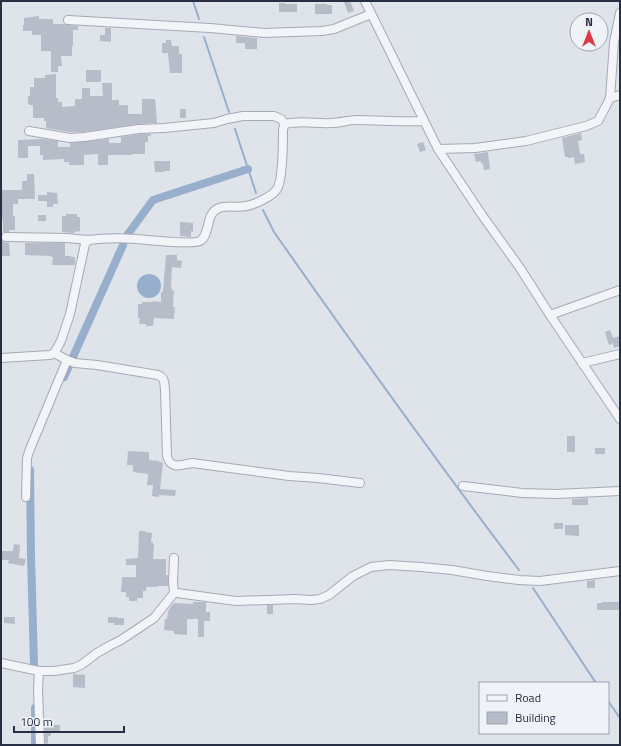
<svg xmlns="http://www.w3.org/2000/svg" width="621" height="746" font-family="'Titillium Web',sans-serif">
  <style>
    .water { fill: #97afcd }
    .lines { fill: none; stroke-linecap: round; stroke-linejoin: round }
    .stream { stroke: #97afcd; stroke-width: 2 }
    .canal { stroke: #97afcd; stroke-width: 8 }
    .building { fill: #b6bcc8 }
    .minor-casing { stroke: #a4aab5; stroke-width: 10 }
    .minor { stroke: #f3f4f8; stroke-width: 8 }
  </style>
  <rect width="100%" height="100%" fill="#dfe3ea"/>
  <circle class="water" cx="149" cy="286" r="12"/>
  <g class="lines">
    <g class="stream">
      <polyline points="193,1 199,19"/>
      <polyline points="204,37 229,112"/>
      <polyline points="235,129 256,193"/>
      <path d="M263 210 274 232C354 346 435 459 519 570"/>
      <polyline points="533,588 596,683"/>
      <polyline points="608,701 620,718"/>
    </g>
    <g class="canal">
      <polyline points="128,234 153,200 248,169"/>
      <polyline points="64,377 123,245"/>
      <polyline points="30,470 31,556 34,665"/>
      <polyline points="35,708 35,745"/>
    </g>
  </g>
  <g class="building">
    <polygon points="348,1 350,1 354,11 348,13 344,2"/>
    <polygon points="279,3 285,3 285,4 297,4 297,12 279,12"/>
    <polygon points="315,4 327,4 327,5 332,5 332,14 315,14"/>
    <polygon points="39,16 39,19 53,19 53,24 65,24 68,25 78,26 78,30 73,30 73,46 72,46 72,56 61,56 62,66 58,66 58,72 51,72 51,51 41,51 41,35 32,35 32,31 23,31 23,25 24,25 24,18"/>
    <polygon points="105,28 111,28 111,42 100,41 100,35 105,35"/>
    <polygon points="236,36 257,38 257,49 245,49 245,43 236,43"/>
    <polygon points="166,40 171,40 172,46 179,46 179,54 182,54 182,73 170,73 168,53 162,53 162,43 166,43"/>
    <rect x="86" y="70" width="15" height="12"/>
    <polygon points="56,74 56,98 58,98 58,102 62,102 62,107 75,106 75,99 82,99 82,88 90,88 90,96 103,96 102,83 112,83 112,100 119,100 119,105 128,105 128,114 142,114 142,99 155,99 157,123 138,124 83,132 70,132 46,128 46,121 44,121 44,118 33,118 33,105 29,105 29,104 28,104 28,96 30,96 30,87 34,87 34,78 45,78 45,75"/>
    <rect x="180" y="109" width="6" height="9"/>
    <polygon points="581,133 582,140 578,141 580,154 584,154 585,162 575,164 574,157 568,158 568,157 565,157 562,138"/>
    <polygon points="140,134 151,134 151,136 148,136 148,142 145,142 145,154 132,154 132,155 108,155 108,165 98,165 98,154 84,155 84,165 69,165 69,162 64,162 64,159 43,160 43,155 40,155 40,146 28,146 28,158 18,158 18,140 43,139 58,141 58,147 70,147 70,143 109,139 109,143 121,143 121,137"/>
    <polygon points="423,142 426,150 420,152 417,144"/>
    <polygon points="488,152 490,169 484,170 483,163 481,164 481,161 476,162 474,154"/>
    <polygon points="154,161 170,161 170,171 164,171 164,172 155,172"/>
    <polygon points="27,174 34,174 35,199 18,199 18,204 13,204 13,216 15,216 15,230 9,230 9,232 3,232 3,220 1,220 1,190 22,190 22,181 27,181"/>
    <polygon points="47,192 57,193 58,204 53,204 53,207 47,207 47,201 38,201 38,195 47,195"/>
    <polygon points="66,214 77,214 77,217 80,217 80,231 74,232 74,233 62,232 62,216 66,216"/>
    <rect x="38" y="215" width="8" height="6"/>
    <polygon points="180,222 193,223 193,232 191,231 191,237 180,236"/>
    <polygon points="1,239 4,242 9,243 10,256 1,256"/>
    <polygon points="25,243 65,243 65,256 71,256 71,257 75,257 75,265 52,265 53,257 51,257 51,256 25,255"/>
    <polygon points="166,255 177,255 177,260 182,261 181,268 172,267 171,287 172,290 174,291 173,307 175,307 174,319 154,318 153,326 146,326 146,324 139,324 140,318 138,318 138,304 142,304 142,302 153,302 153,301 161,302 161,292 163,292"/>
    <polygon points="610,330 613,338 620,336 620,346 614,348 613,343 609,345 605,332"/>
    <rect x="567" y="436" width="8" height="16"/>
    <rect x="595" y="448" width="10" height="6"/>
    <polygon points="128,451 149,452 149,460 159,461 159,462 163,463 160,489 176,490 175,496 159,495 159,497 152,496 153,485 147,485 148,474 133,472 133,465 127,465"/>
    <polygon points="588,498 588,505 572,505 572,499"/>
    <rect x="554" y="523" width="9" height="6"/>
    <polygon points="565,525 579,525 579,536 565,535"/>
    <polygon points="139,531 145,531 145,532 152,533 151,542 153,542 153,544 154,544 153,559 166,559 166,575 168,575 168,586 157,586 157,587 146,587 146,591 143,591 143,598 137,598 137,601 129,601 129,597 126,597 126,592 121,592 122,577 136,577 136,565 126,565 126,559 138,558"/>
    <polygon points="14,544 20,545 19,558 26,559 24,566 8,563 9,560 1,560 1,551 13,551"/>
    <polygon points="595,580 595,588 587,588 587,581"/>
    <polygon points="193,602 206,602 206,612 210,612 210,621 204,621 204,637 198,637 198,619 187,619 187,635 174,634 174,631 164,630 165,619 167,619 168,611 172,605 173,605 173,603 193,604"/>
    <polygon points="602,602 619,602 619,610 597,610 597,603 602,603"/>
    <rect x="267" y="605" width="6" height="9"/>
    <polygon points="4,617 15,617 15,624 4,623"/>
    <polygon points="108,617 117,617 117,618 124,618 124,625 114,625 114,623 108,623"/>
    <polygon points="73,674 85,675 85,688 73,687"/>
    <polygon points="45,724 60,725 60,731 51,731 51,736 48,736 48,744 45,743"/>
  </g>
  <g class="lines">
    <g class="minor-casing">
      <g id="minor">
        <polyline points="365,1 438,149 482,215 520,268 550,315 620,419"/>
        <polyline points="68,20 210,28 264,33 322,31 334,29 371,14"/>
        <polyline points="610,98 614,42 620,13"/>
        <polyline points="29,131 70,138 84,137 139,129 164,128 214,123 227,119 243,116 274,116 281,119 285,124"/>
        <polyline points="438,149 475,148 526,141 586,126 598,121 605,108 610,98 620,95"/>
        <polyline points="6,237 67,238 88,240"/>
        <polyline points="550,315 620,290"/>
        <path d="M54 353 67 360 75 363 97 365 158 375C165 378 164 382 165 389L167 456C171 470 180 465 192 463L289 476 318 478 360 483"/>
        <path d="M1 358 50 355 54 353 56 350 61 341 70 314 85 244 88 240C104 238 121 238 137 239 148 240 192 245 200 241 211 234 205 213 219 208 228 205 237 208 246 206 254 205 273 196 277 189 283 180 283 142 283 129L285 124C302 120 315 124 332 123 340 123 348 120 356 120 379 120 401 122 424 121"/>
        <polyline points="582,363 620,354"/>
        <polyline points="463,486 522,493 556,494 620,491"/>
        <polyline points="26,497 27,458 30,449 67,360"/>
        <polyline points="174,593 173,582 174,558"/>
        <polyline points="1,663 39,671 54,671 74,668 81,665 97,653 109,646 121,640 154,618 174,593 177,593 236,601 295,599 311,600 320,599 329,595 353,576 371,567 389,565 421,567 452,570 487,576 519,580 540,581 620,571"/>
        <polyline points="39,671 38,689 40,745"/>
      </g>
    </g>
    <use href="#minor" class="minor"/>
  </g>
  <rect width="621" height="746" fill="none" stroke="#273043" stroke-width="4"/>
  <rect x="479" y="682" width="130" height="52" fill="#eff2f7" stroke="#9fa4af"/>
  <rect x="487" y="695" width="20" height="6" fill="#f3f4f8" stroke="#9fa4af"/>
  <text x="515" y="702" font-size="12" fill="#273043">Road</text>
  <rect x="487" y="712" width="20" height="12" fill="#b6bcc8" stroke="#9fa4af"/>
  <text x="515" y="722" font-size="12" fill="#273043">Building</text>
  <g transform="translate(589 32)"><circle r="19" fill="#eff2f7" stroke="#9fa4af"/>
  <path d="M0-3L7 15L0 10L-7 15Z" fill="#da394a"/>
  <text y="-6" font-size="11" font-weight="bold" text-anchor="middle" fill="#273043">N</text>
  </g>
  <path d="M14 726v6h110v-6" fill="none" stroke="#273043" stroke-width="2"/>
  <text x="20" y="726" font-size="12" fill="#273043" stroke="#eff2f7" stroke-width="3" paint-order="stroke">100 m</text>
</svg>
